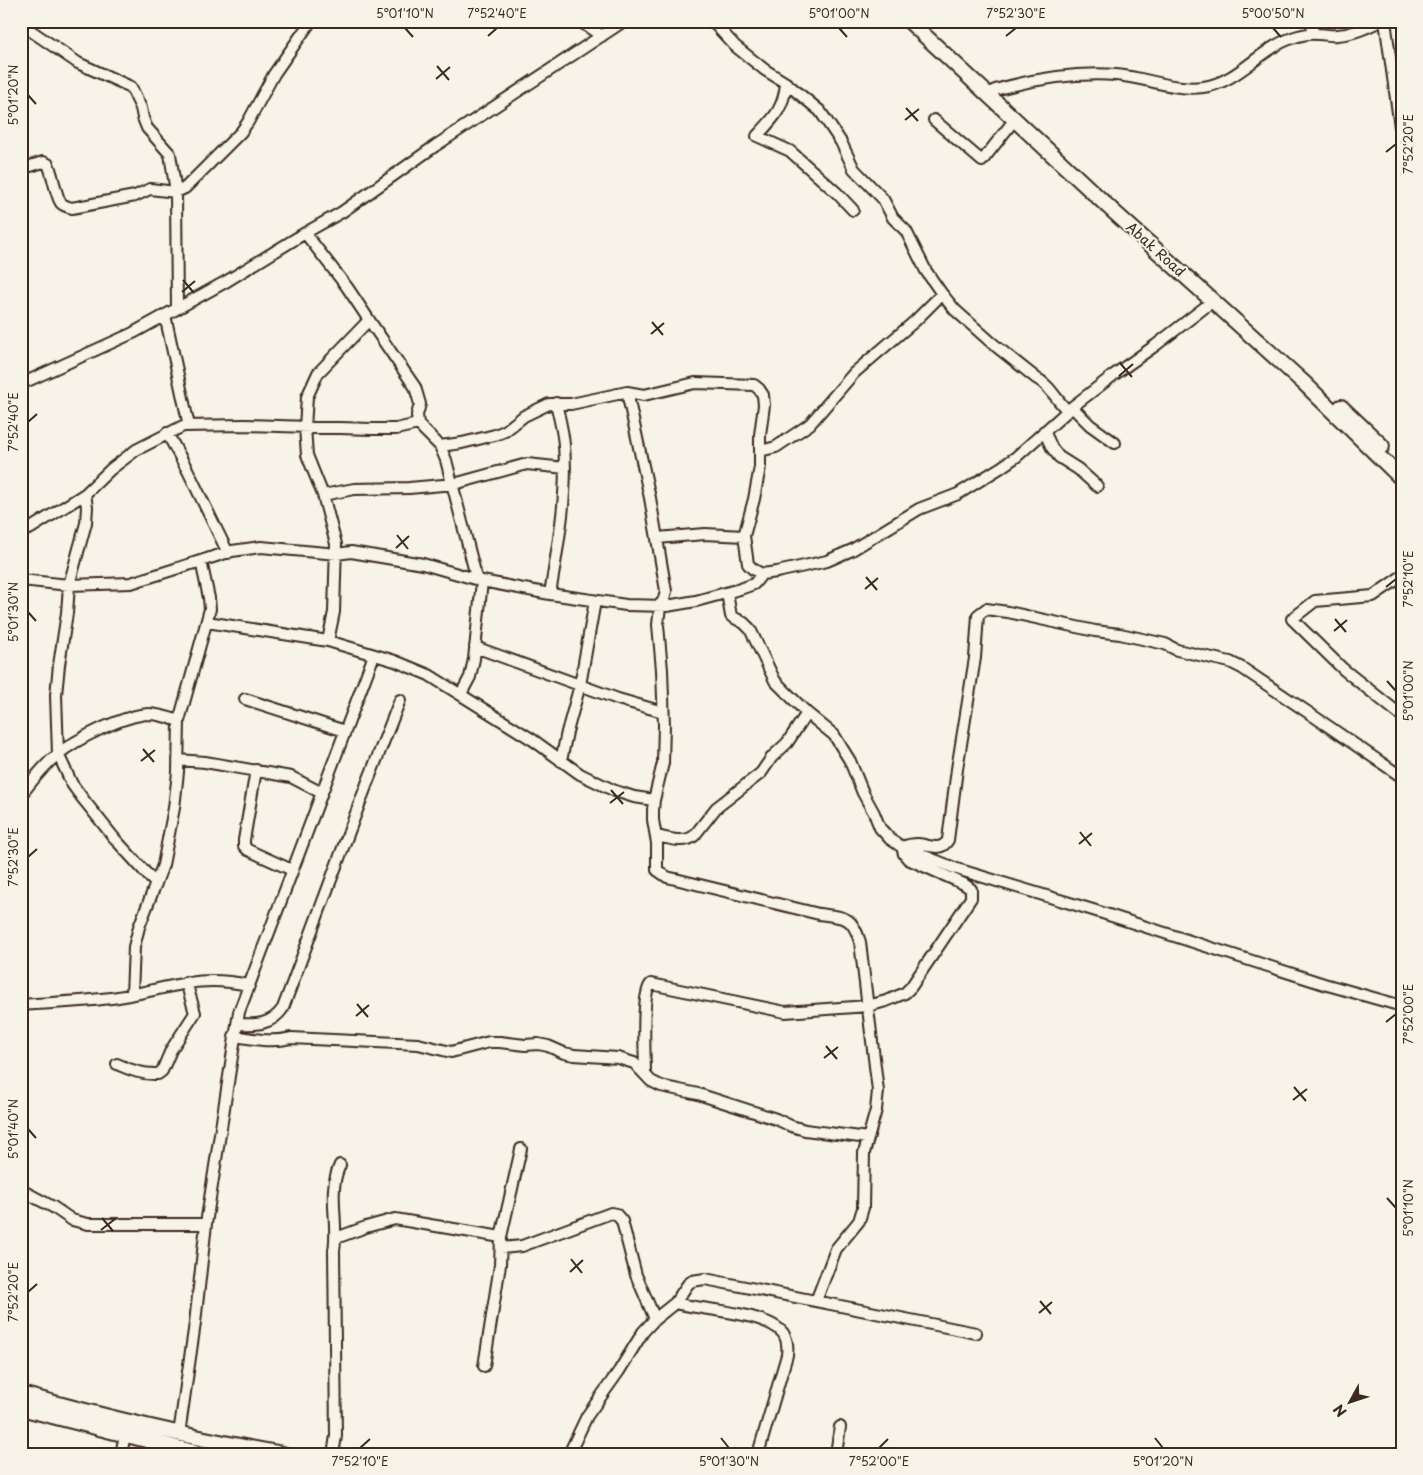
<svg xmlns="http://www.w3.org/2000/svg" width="1423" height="1475" font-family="'Playpen Sans',sans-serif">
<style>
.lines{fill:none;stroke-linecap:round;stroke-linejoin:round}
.minor-casing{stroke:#3b2a1e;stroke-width:14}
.highway-casing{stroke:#3b2a1e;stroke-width:18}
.minor{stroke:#f7f3e8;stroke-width:10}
.highway{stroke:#f7f3e8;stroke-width:14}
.ticks{fill:none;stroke:#3b2a1e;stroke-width:2}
.labels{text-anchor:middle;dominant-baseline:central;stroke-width:4;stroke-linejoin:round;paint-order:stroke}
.street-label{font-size:14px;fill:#3b2a1e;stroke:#f7f3e8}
.neatline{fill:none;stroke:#3b2a1e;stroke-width:2}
.ticks-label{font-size:12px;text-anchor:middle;fill:#3b2a1e}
</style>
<rect width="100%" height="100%" fill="#f7f3e8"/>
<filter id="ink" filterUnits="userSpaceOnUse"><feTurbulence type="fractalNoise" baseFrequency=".02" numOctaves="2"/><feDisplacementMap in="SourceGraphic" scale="10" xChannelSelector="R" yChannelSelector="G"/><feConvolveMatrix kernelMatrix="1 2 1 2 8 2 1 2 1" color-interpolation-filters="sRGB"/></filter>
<g filter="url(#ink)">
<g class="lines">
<g class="minor-casing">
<path id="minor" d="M579,21L602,36
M712,21L735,46L765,70L786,83L820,111L841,142L854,169L883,199L893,218L906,231L926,271L942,294L955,310L992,343L1036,378C1050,385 1056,400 1068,411
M1385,21L1402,141
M21,24L78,63L131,87L141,108L143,118L147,128L170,154L176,192L150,189L135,196L72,208C68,207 64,206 61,203C56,197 53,174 48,164L43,162L21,169
M1310,34L1315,21
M786,83C784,108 774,118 757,136L790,151L837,193L853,210
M995,90C1034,79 1075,72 1116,75C1145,77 1173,91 1203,87C1237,83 1260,49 1292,38C1300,35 1309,33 1318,34C1325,34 1331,36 1337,35C1353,34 1366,28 1380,21
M934,120L982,161L1015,119
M305,233L347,287L369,320L318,373L307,397L305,427L307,455L323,495L336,544L334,612L328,641L395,661L429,675L533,740L580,774L615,791L634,797L654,800
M177,309L176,192L185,188L241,132L248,122L274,74L311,21
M165,315L189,426
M369,320L415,387L420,404L417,415L418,424L440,446L446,460L477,580
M21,384L133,333L227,281L305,233L342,212L435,146L624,21
M627,392L650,498L666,591L664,599L660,606L658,625L662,670L664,725L663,763L654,800L653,810V820L657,843V870L667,877L819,914C845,918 852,915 860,942L878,1091L876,1110L864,1153L863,1208L859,1221L836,1249L816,1301
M1072,407L1090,425L1115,443
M1044,431L1052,448L1059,457L1078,469L1097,486
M167,433L188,471L228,553
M440,446L462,443L495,435L505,431L524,416L549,404H571L627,392L644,395L695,383L754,385L759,389L763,395L764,405L760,435V467L754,499L744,536L748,564L753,569L762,574L777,572L827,561L852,550L919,509L958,494L1000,468L1016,457L1072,407L1115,374L1156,345L1213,301
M760,451L776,447L810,424L854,373L915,321L942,294
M85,494L87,507L86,523L69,585L67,613L59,665L56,695L58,754L72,784L83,799L115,839L156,884
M323,495L354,489L409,488L454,484L527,464L565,468
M21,532L31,528L85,494L111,469L136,450L183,426L245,425L371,429H396L418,424
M657,538L705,534L744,536
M1402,576L1373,596L1315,601L1292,619L1343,669L1402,716
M21,580L69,585L131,583L232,551L261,547L337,554L351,552L423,564L482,581L550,594L626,605L667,606L696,601L740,589L754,584L762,574
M727,593L731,616L744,623L750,629L775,681L807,713L834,735L850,761L863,793L874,813L880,828L890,839L902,847L957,869L1093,910L1324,984L1402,1006
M550,594C558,545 568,495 564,445C563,431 559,417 556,403
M207,622L328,641
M475,647L618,699L663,712
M461,694L470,677L474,659L482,581
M245,699L345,731
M178,760L205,762L291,777L322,793
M561,761L567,732L580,685L595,601
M256,770L244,840V846L248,850L292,870
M21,795C32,781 43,766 57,755C76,739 124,715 149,714C159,714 170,718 179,721
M656,836C668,838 684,844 694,836L716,808L761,773L772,757L787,743L807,713
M132,994L134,947L139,927L163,865L174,808L178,772L179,721L210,609L209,598L201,561
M21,1005C55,1002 91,1002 124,996C172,988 198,974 248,985
M237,1024C256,1025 272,1025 283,1008L368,781L400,700
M234,1036C254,1039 272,1043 291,1038L418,1044L451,1052L489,1042H500L525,1045L538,1044L548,1046L564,1053L574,1055L618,1058L634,1063L651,1081L661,1086L698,1094L776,1119L791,1126L805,1130L868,1138
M117,1064C130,1070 143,1075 158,1074L162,1071L171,1050L195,1013L186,982
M645,1072C645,1056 641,993 651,984L785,1012L868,1006L886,1001L905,993L911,987L971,898V889L964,884L908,859L904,854L902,847C907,845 912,844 918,844C930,845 941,852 948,840L957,769L975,658L978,615L986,609L1008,612L1095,631L1120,634L1165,644L1177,650L1230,662L1242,668L1309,713L1402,777
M21,1190L53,1207L72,1220L88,1224H206
M336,1238L366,1227L395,1219L501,1237
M501,1248L522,1246L611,1213L616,1214L622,1221L636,1275L655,1319
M675,1303C701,1310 766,1312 783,1333C788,1340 788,1347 787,1355L758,1454
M484,1366L500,1265L501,1237L521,1149
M179,1434L195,1323L206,1224L239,1012L374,655
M121,1454L125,1435
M333,1454L336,1436L334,1250C339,1223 327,1191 340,1165
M569,1454L587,1416L619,1371L643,1332L655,1319L675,1303L688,1284L692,1281L705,1279L976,1333
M836,1454L840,1427"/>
</g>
<g class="highway-casing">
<path id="highway" d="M909,21L1114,212L1304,383L1402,479
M1341,407L1382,446
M21,1394C108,1418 195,1439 283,1454
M21,1408L201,1454"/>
</g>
<use href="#minor" class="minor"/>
<use href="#highway" class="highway"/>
</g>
</g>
<path class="ticks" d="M405,28L413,37M839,28L847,37M1273,28L1281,37M488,36L497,28M1006,36L1016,28M437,66L449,80M436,79L450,67M28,95L36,104M906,108L918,121M905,120L919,109M1386,152L1396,144M183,280L194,293M182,292L195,281M652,322L663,335M651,334L664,323M1120,363L1132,377M1119,376L1133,364M28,422L37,414M397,535L408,549M396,548L409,536M866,577L877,590M1386,587L1396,579M865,589L878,578M28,612L36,621M1335,619L1346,632M1334,631L1347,620M1387,681L1396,691M143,749L154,762M141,761L155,750M611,790L623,804M610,803L624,792M1080,832L1091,846M1079,844L1092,833M28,857L37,849M357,1004L368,1017M356,1016L369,1005M1386,1022L1396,1014M826,1046L837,1059M824,1058L838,1047M1294,1087L1306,1101M1293,1100L1307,1089M28,1129L36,1138M1387,1198L1396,1208M102,1218L113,1231M101,1230L115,1219M571,1259L582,1273M570,1272L583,1260M28,1292L37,1284M1040,1301L1051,1314M1039,1313L1052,1302M721,1438L729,1448M1155,1438L1163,1448M360,1448L370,1439M879,1448L888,1439"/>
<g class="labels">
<g class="street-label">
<text transform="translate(1156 249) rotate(42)">Abak Road</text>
</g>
</g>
<rect width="1423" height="1475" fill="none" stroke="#f7f3e8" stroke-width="55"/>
<g transform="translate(1350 1402) rotate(230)" stroke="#f7f3e8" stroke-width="4" paint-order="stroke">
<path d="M0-4L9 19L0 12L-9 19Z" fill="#3b2a1e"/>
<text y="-8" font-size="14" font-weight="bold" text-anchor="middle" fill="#3b2a1e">N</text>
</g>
<rect x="28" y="28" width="1368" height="1420" class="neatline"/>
<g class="ticks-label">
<text x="405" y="18">5°01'10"N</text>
<text x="497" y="18">7°52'40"E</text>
<text x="839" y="18">5°01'00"N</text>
<text x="1016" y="18">7°52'30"E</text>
<text x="1273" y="18">5°00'50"N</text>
<text transform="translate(14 95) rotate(-90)" y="4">5°01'20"N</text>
<text transform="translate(1409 144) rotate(-90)" y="4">7°52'20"E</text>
<text transform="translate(14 422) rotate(-90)" y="4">7°52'40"E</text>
<text transform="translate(1409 579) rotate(-90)" y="4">7°52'10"E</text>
<text transform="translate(14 612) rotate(-90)" y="4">5°01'30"N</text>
<text transform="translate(1409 691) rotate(-90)" y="4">5°01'00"N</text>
<text transform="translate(14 857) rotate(-90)" y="4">7°52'30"E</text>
<text transform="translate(1409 1014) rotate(-90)" y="4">7°52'00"E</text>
<text transform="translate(14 1129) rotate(-90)" y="4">5°01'40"N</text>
<text transform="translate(1409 1208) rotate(-90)" y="4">5°01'10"N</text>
<text transform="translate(14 1292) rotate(-90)" y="4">7°52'20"E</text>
<text x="360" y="1466">7°52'10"E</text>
<text x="729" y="1466">5°01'30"N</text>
<text x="879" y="1466">7°52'00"E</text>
<text x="1163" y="1466">5°01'20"N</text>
</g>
</svg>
